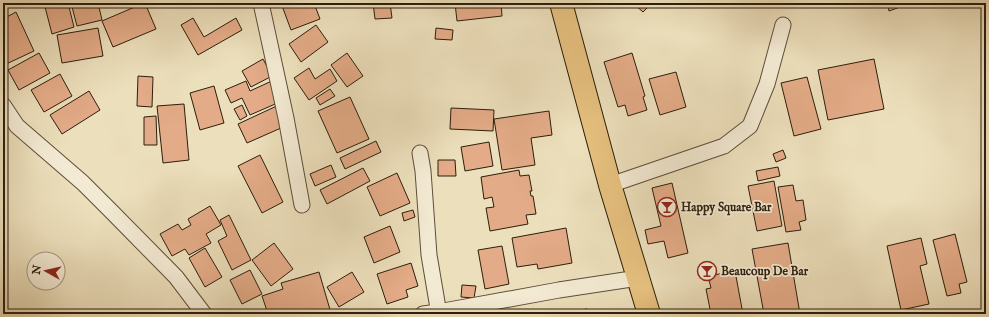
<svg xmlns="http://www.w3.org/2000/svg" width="989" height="317" font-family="'IM FELL English',serif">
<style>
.building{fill:#e3ab87;stroke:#2c1e0c}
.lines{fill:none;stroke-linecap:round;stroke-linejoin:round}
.street-casing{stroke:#5c4e38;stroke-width:17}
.highway-casing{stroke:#2c1e0c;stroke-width:24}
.street{stroke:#f3ead3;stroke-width:15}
.highway{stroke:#e6c07e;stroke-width:22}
.labels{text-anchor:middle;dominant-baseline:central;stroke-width:3.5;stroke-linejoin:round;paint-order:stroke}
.poi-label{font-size:12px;font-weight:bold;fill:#2c1e0c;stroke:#f3ead3;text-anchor:start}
</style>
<rect width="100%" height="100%" fill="#ecdfbb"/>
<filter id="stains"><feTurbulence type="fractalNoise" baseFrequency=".005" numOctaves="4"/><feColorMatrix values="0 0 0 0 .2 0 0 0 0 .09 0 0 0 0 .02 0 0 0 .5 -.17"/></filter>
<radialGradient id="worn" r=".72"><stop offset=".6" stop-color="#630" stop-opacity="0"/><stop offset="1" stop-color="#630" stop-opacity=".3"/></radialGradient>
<path class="building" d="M44,3H68L74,27L52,34Z
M71,3H98L102,20L77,26Z
M144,3H145L156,29L113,47L102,21Z
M281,3H314L320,19L291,30Z
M373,3H390L392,18L375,19Z
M455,3H501L502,16L457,21Z
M636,3H652L643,12L634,4Z
M887,3H911L889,11Z
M16,12L34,51L4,65L3,19Z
M193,18L204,37L236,18L242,30L198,55L181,25Z
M316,25L328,42L301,62L289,44Z
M98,28L103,56L62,63L57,35Z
M436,28L453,30L452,40L435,39Z
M39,53L50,73L19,90L8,70Z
M347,53L363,76L347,87L331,65Z
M632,53L645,96L643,97L647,110L628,116L625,105L618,107L604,62Z
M263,59L272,76L251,87L242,71Z
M874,59L884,109L828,120L818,70Z
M309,68L315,79L330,69L337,81L309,100L294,78Z
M676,72L686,107L660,115L649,79Z
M60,74L72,96L44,112L31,90Z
M138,76L153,77L152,107L137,106Z
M807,77L821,129L794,136L781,83Z
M274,80L282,101L250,115L242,98L231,103L225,90L246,81L250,91Z
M214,86L224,123L200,130L190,93Z
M330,89L335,96L320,105L316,98Z
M89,91L100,110L62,134L50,115Z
M350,97L369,139L337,153L318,111Z
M184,104L189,160L163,163L157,106Z
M281,104L290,124L247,143L238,124Z
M242,105L247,116L240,120L234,109Z
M451,108L494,110L493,131L450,129Z
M549,111L552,135L531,138L535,165L502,170L494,119Z
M156,116L157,145H144V117Z
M376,141L381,152L345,169L340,158Z
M489,142L493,166L465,171L461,147Z
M783,150L786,158L776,162L773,154Z
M260,155L283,202L262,213L238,166Z
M438,160H455L456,176H438Z
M331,165L336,177L315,186L310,174Z
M778,167L780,176L758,181L756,171Z
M363,168L370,181L327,204L320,190Z
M519,170L520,176L529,175L532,191H530L531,196H533L536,214L526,215L528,224L490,231L486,208L494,207L492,197L484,199L481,177Z
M397,173L410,203L380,216L367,187Z
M774,181L782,226L757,231L748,186Z
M672,183L688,253L668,258L664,241L648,244L645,230L661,226L652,188Z
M793,185L796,201L803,200L806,220L799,222L801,230L786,232L778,187Z
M210,206L221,225L206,234L211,243L189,255L185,249L172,256L160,234L178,224L182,230L191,225L188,219Z
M413,210L415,217L404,221L402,213Z
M229,215L251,260L232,270L218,241L227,236L220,220Z
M390,226L400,252L374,263L364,237Z
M566,228L572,263L538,269L537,264L517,267L512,238Z
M955,234L967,282L959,284L961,293L947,296L933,240Z
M921,238L927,264L920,266L929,304L901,310L887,246Z
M274,243L293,269L271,286L252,260Z
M788,243L800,314H764L752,249Z
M502,246L509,284L485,289L478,250Z
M205,248L222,277L205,287L189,258Z
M411,263L418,286L406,290L408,297L387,304L377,274Z
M250,270L262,294L242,304L230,280Z
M735,271L743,314H711L706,289L711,288L708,276Z
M319,272L331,313L327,314H268L262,296L283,289L281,283Z
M352,272L364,292L339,307L327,287Z
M462,285L476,286L474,298L461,297Z
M587,309V314H565V312Z
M515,310V314H492Z"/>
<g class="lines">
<g class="street-casing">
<path id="street" d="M261,3L286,118L302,205
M3,105L17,126L83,183L113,213L176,277L204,314
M420,153L423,171L429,255L439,314
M610,185L724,146L750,126L767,84L783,25
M423,314L438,312L559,290L638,278"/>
</g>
<g class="highway-casing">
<path id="highway" d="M561,3L610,185L649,314"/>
</g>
<use href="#street" class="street"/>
<use href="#highway" class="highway"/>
</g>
<defs>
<g id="bar-ring" transform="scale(1)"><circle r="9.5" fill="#f3ead3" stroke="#8f2418" stroke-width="1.5"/><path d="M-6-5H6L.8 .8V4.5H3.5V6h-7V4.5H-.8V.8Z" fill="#8f2418"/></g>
</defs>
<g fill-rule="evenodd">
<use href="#bar-ring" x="667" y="207"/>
<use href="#bar-ring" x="707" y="271"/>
</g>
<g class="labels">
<g class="poi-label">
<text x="681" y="207">Happy Square Bar</text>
<text x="721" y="271">Beaucoup De Bar</text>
</g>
</g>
<rect width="989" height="317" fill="none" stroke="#ecdfbb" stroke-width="16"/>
<rect x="4" y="4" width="981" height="309" fill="none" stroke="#2c1e0c" stroke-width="2"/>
<rect x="8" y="8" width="973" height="301" fill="none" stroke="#2c1e0c"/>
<g transform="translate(46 271) rotate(278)"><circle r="19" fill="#f3ead3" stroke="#a39883"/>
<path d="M0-3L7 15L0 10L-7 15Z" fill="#8f2418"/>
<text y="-6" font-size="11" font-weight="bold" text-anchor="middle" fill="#2c1e0c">N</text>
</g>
<rect width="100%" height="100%" filter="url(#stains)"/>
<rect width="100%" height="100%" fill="url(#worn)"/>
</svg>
